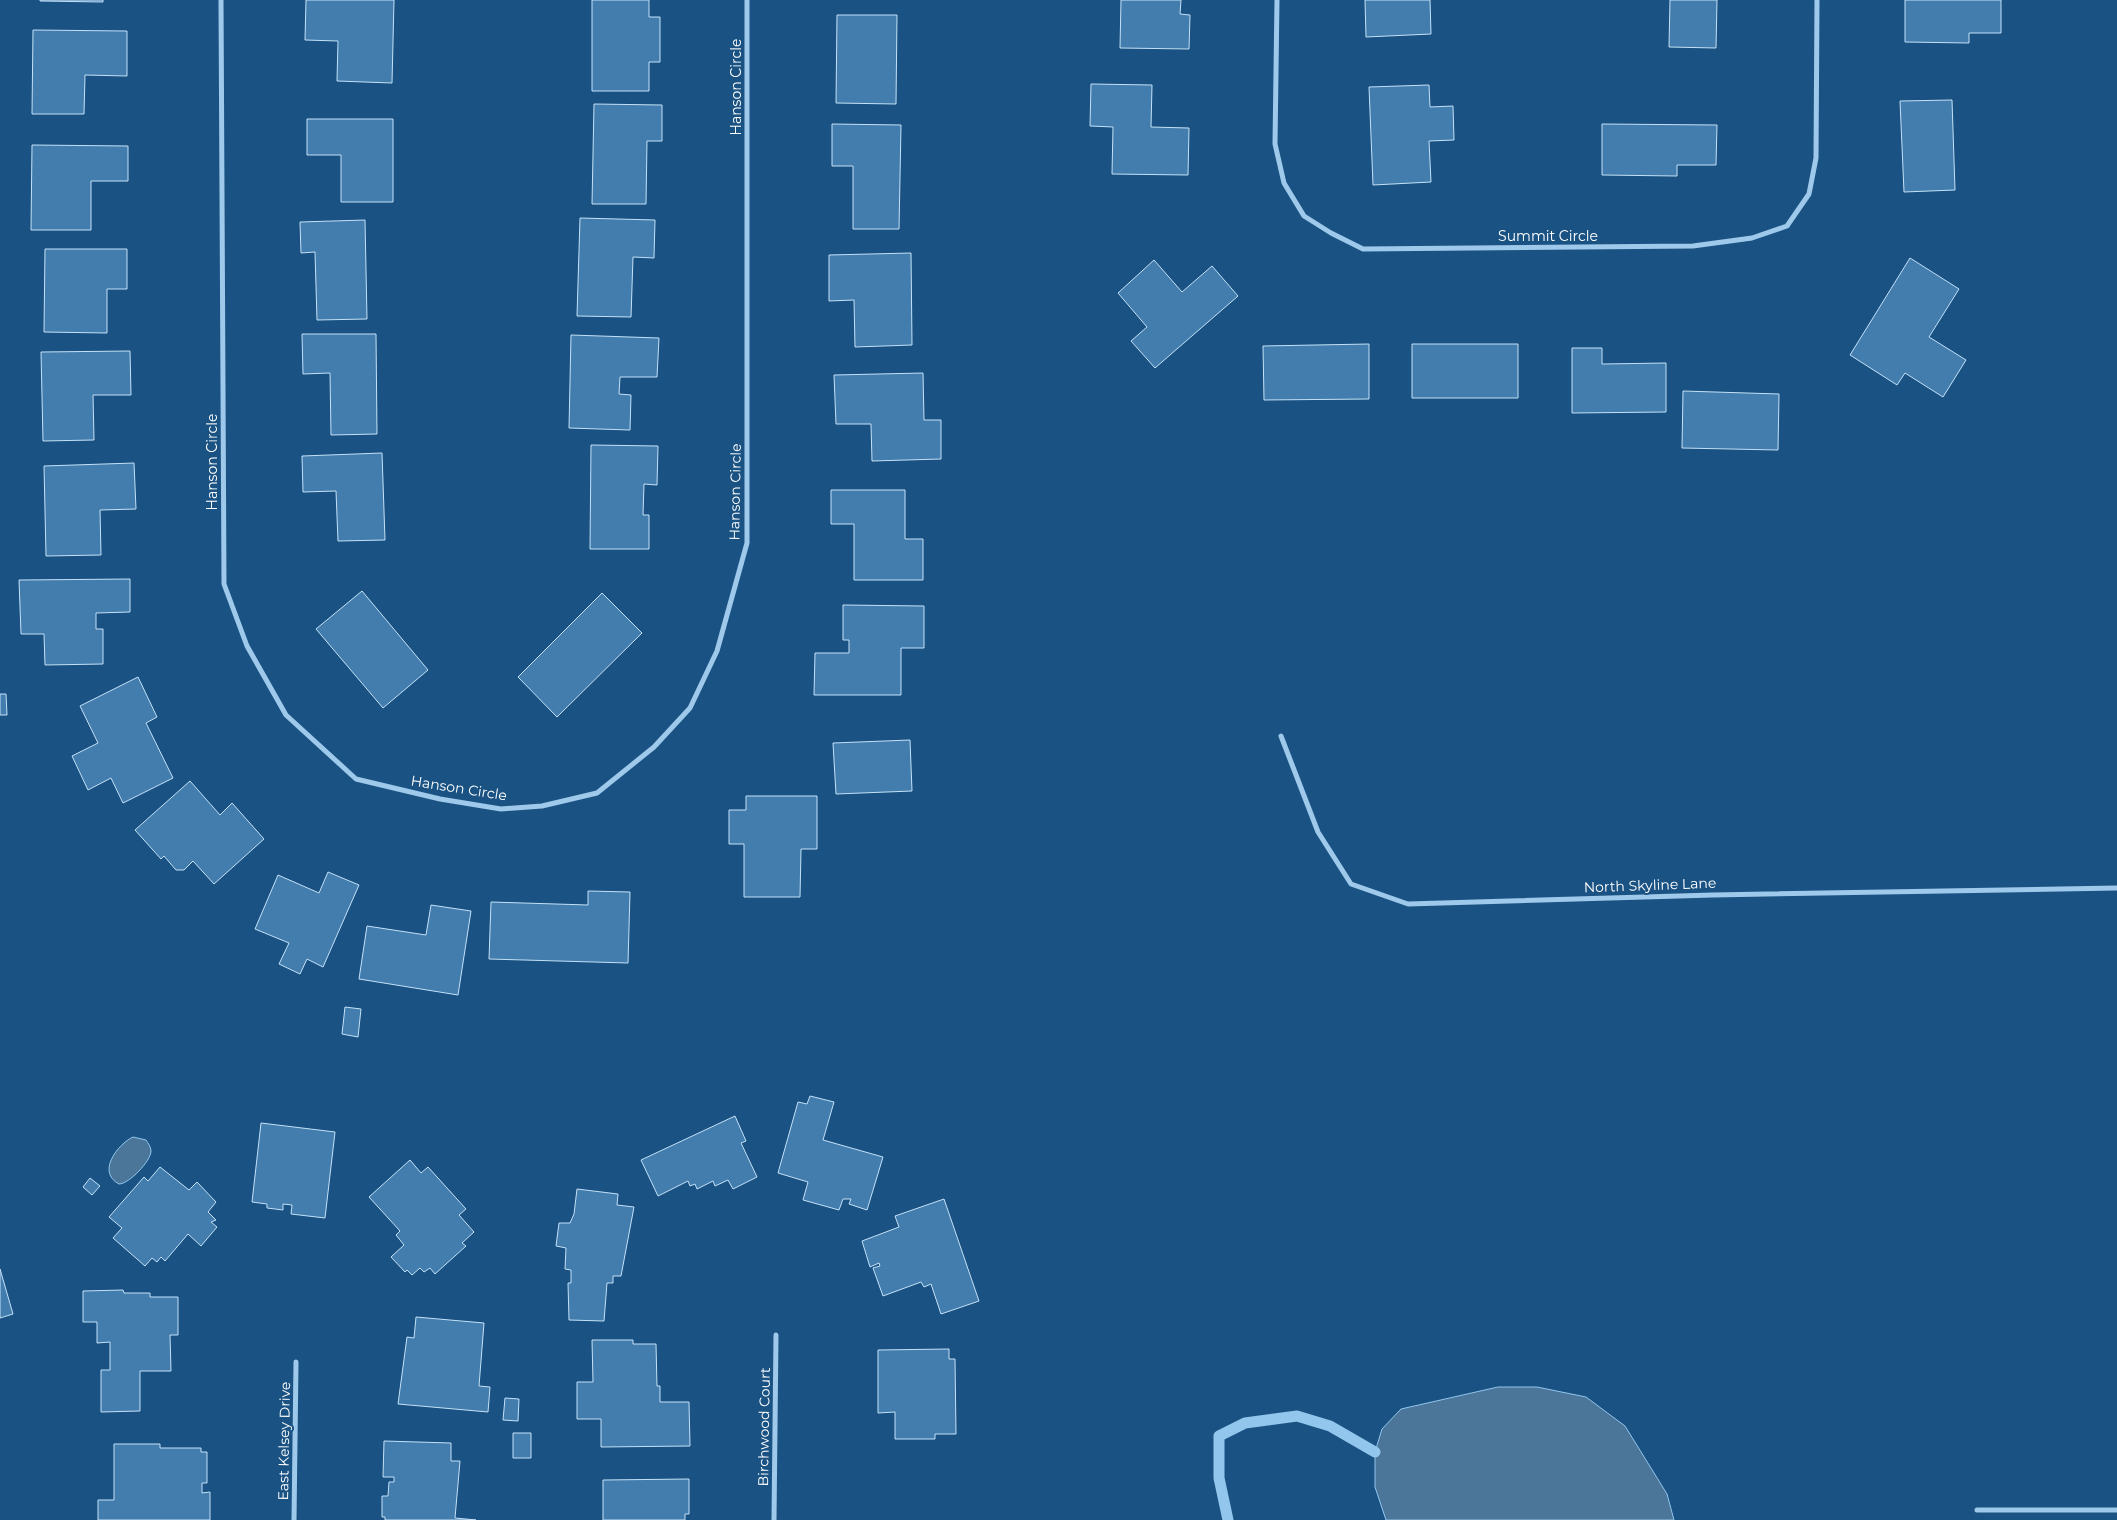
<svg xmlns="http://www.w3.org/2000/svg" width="2117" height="1520" font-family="Montserrat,sans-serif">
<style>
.water{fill:#4b7599;stroke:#92c6ed}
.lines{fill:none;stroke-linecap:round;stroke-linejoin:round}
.stream{stroke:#92c6ed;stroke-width:11}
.building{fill:#437dad;stroke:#c4e1f8}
.minor{stroke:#9fc9eb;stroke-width:5}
.labels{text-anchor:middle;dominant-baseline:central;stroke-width:4;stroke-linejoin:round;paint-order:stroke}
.street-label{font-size:14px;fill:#fff;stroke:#1a5383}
</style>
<rect width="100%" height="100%" fill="#1a5383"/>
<path class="water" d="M133,1137L146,1140C148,1143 151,1147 151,1151C151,1161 129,1184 119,1184C96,1172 118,1144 133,1137Z
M1498,1387H1537L1586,1397L1625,1426L1667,1494L1674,1520H1386L1375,1487V1452L1382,1429L1401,1409Z"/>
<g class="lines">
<path class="stream" d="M1228,1520L1219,1478V1436L1245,1423L1297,1416L1330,1426L1375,1452"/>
</g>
<path class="building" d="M40,0H103V2L40,1Z
M306,0H394L392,83L337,81L338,41L305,40Z
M592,0H649V17H660V62H649V91H592Z
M1121,0H1181L1180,14L1190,15L1189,49L1120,48Z
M1365,0H1430L1431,34L1366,37Z
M1670,0H1717L1716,48L1669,47Z
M1905,0H2001V33H1969V43L1905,42Z
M837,15H897L896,104L836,103Z
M33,30L127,31V76L85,75L84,114H32Z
M1091,84L1152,85L1151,127L1189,128L1188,175L1112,174L1113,127L1090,126Z
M1429,85L1430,107L1453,106L1454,140L1429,141L1431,182L1373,185L1369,87Z
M1952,100L1955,190L1904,192L1900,101Z
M594,104L662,105V141H647L646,204H592Z
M307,119H393V202H341V155H307Z
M832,124L901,125L899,229H853V166H832Z
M1602,124L1717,125L1716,165H1677V176L1602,175Z
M32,145L128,146V181H91V230H31Z
M580,218L655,220L654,258L633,257L631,317L577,316Z
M365,220L367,319L317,320L315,252L301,253L300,222Z
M45,249H127V289H107V333L44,332Z
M911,253L912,345L855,347L854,300L829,301V255Z
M1910,258L1959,289L1929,337L1966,360L1943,397L1905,373L1897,385L1850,355Z
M1154,260L1182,292L1212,266L1238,296L1155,368L1131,341L1147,327L1118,293Z
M302,334H376L377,434L331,435L330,373L303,374Z
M571,335L659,338L657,377H620L619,394L631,395L630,430L569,428Z
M1369,344V399L1264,400L1263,346Z
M1412,344H1518V398H1412Z
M1572,348H1602V364L1666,363V412L1572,413Z
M130,351L131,395H93L94,440L43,441L41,352Z
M923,373L924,420H941V459L872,461L871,424H836L834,375Z
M1683,391L1779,394L1778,450L1682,448Z
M591,445L658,446L657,485L644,484L643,515H649V549H590Z
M382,453L385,540L338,541L336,491L303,492L302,456Z
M134,463L136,509L100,510L101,555L46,556L44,466Z
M831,490H905V539H923V580H854V524H831Z
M130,579V612L96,613V629H103V664L45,665L44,634H21L19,580Z
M362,591L428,670L383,708L316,629Z
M602,593L642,633L557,717L518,677Z
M843,605L924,606V648H901V695H814L815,653H849V640H843Z
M138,677L157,717L146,723L173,778L123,803L111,778L88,790L72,756L98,743L80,706Z
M0,694H6L7,715H0Z
M910,740L912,791L836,794L833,743Z
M190,781L220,815L232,803L264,839L214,884L193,861L184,870H176L164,856L161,859L135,830Z
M746,796H817V849H801L800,897H744V844H729V810H746Z
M328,872L359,885L323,967L307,959L300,974L279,964L289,943L255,929L278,875L319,893Z
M588,891L630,892L628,963L489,959L491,902L588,905Z
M431,905L471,911L458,995L359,979L367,926L426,935Z
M345,1007L361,1009L358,1037L342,1034Z
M810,1096L834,1102L823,1140L883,1157L867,1210L849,1204L851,1199H843L839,1210L803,1200L808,1182L778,1173L798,1102L807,1104Z
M735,1116L746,1141L741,1143L757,1177L733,1189L728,1180L715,1186L713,1181L697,1189L695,1184L690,1186L688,1181L658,1196L641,1160Z
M261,1123L335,1132L325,1218L291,1214L292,1205L283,1204V1210L267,1208V1204L252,1202Z
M410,1160L421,1173L428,1167L466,1209L459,1215L474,1232L462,1243L466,1246L435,1274L430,1268L424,1272L420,1268L412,1275L407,1270L405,1272L391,1257L404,1245L396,1235L400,1231L369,1197Z
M160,1167L189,1190L197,1182L216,1202L208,1212L216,1220L211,1222L217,1227L201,1246L188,1234L165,1261L161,1257L157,1262L152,1258L145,1266L113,1238L122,1228L109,1217L144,1177L148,1181Z
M90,1178L100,1186L92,1195L83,1187Z
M577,1189L618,1194L617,1205L634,1207L621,1276H613V1283H607L604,1321L569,1320L568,1283H571V1270L565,1269L566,1248L556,1246L559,1223H570L574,1214Z
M944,1199L979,1301L941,1314L931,1284L924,1287L921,1282L883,1296L873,1268L880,1266L879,1263L870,1267L862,1241L899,1227L895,1216Z
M0,1269L13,1314L0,1318Z
M123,1290L124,1293H150V1297H178V1335H170L171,1371H140V1411L101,1412V1370H110V1342L97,1343V1322H83V1291Z
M416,1317L484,1323L479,1386L490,1387L488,1412L398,1404L407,1337L414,1338Z
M592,1340H633V1344H656L657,1386H660V1402H689L690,1446L601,1447V1419H577V1382H593Z
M949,1349V1359H955L956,1434H935V1439H895V1412L878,1413V1350Z
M505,1398L519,1399L518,1421L503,1420Z
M513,1433H531V1458H513Z
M384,1441L451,1443V1461H460L455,1518L476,1520H385V1517H382V1496H388L389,1482H394V1477H383Z
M114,1444H160V1448H201V1452H207V1483H202V1493L210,1492V1520H98V1500H114Z
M689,1479V1514H685V1520H603V1480Z"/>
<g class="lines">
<path class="minor" d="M221,0L224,584L247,646L286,715L356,779L440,799L501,809L542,806L597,793L654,747L690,708L717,651L747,543V0
M1277,0L1275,144L1284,183L1304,216L1331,233L1363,249L1693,246L1752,238L1787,226L1809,194L1816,158L1817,0
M1281,736L1318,832L1351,884L1408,904L1713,895L2117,888
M1977,1510H2117
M294,1520L296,1362
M774,1520L776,1335"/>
</g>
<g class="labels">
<g class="street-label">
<text transform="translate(736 87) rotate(-90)">Hanson Circle</text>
<text x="1548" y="236">Summit Circle</text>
<text transform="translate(212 462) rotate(-90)">Hanson Circle</text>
<text transform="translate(735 492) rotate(-89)">Hanson Circle</text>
<text transform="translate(459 788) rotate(9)">Hanson Circle</text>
<text transform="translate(1650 885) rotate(-2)">North Skyline Lane</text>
<text transform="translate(764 1427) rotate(-89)">Birchwood Court</text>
<text transform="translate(284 1441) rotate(-89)">East Kelsey Drive</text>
</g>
</g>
</svg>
